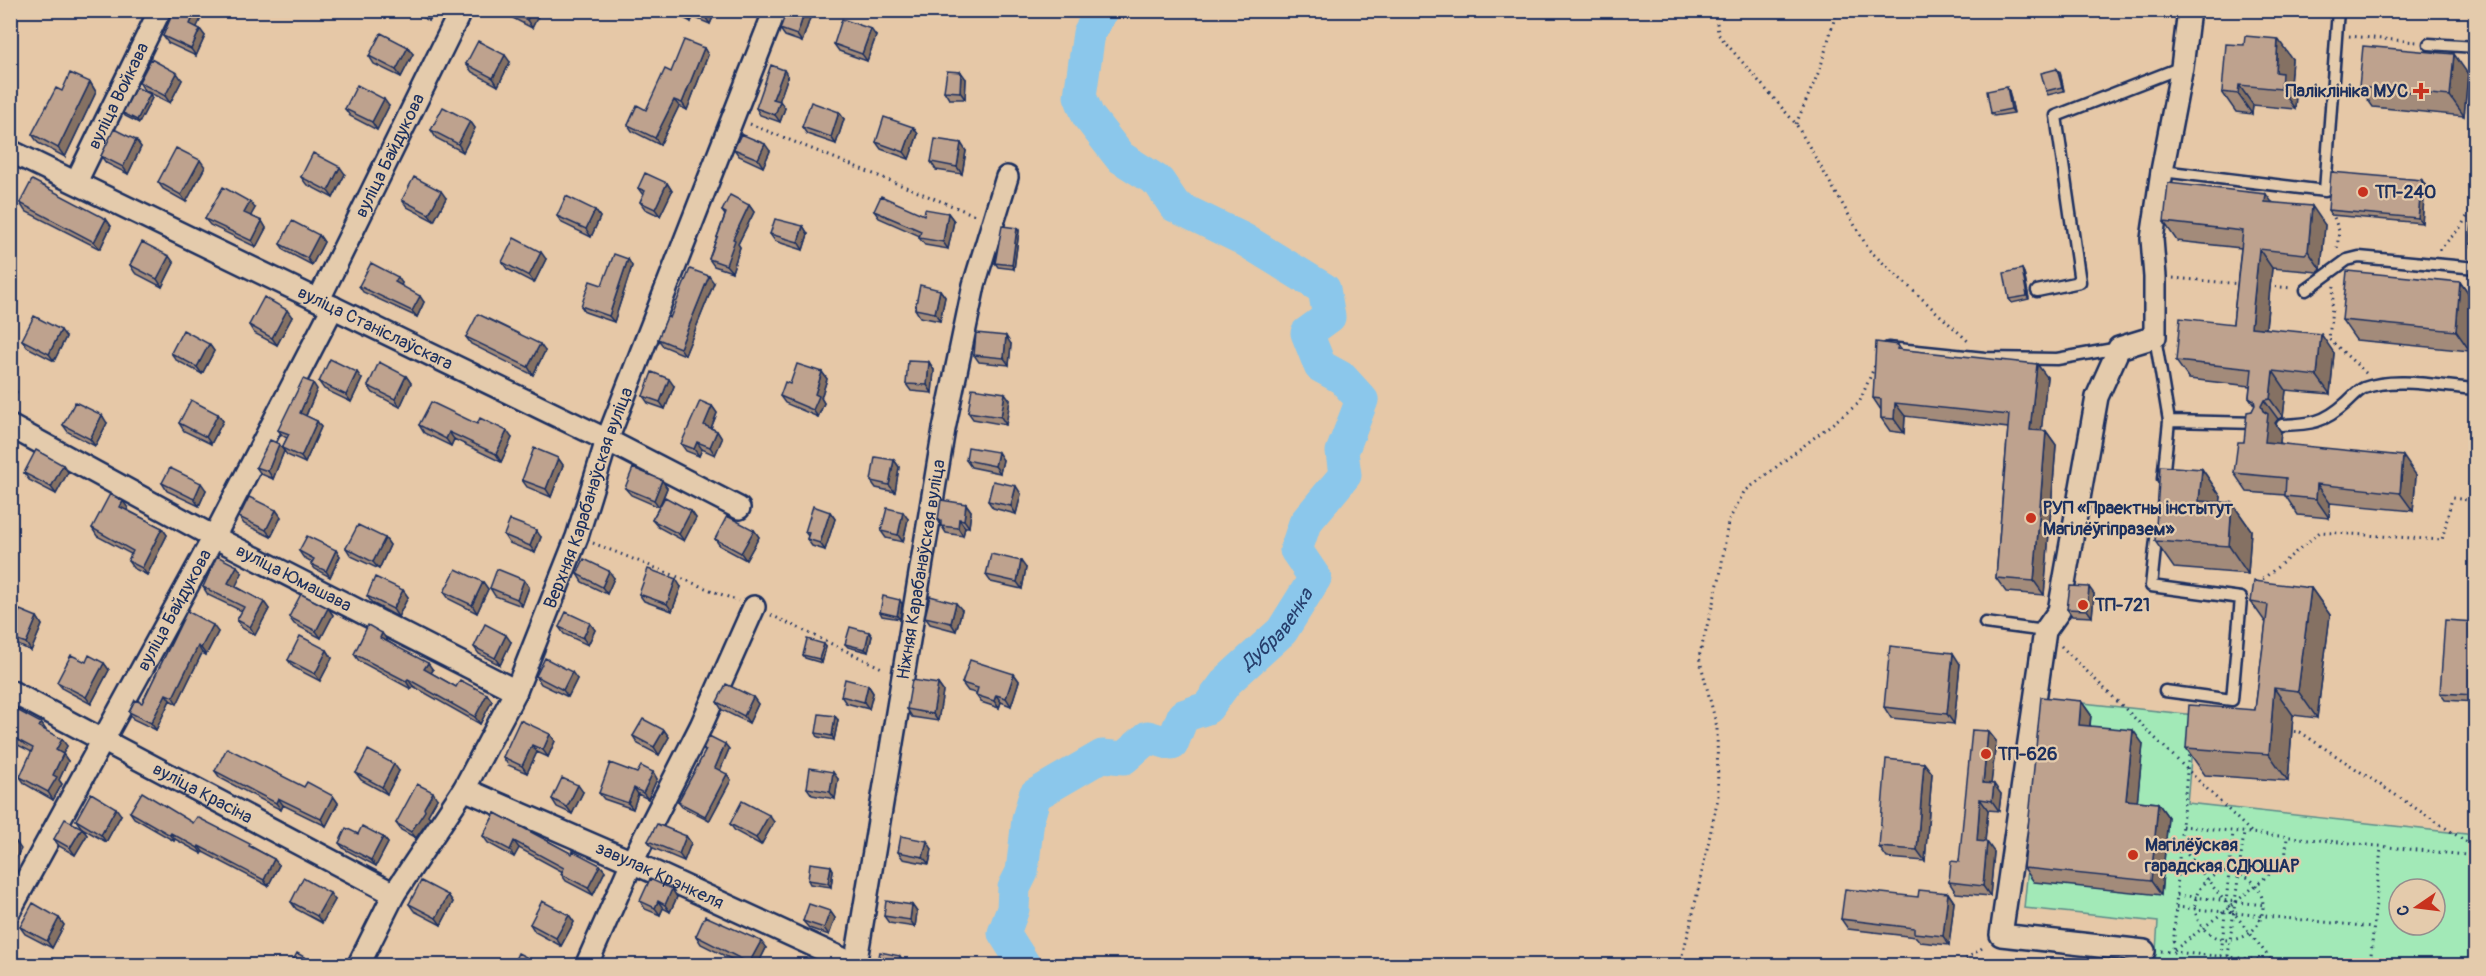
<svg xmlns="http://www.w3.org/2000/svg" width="2486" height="976" font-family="Pangolin,sans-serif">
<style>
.green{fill:#a2e9b7;stroke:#5e8c8a;stroke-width:1.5;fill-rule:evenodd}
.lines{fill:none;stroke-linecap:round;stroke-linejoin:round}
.river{stroke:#8bc7eb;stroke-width:33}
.service-casing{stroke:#1b2f5e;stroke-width:15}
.minor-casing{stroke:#1b2f5e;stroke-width:26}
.path{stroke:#1b2f5e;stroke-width:3;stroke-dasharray:1.5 4.5;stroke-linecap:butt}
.service{stroke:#e4cbac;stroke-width:10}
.minor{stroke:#e4cbac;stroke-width:21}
.wall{fill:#a38b7a;stroke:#1b2f5e;stroke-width:1.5}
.shaded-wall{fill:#857163;stroke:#1b2f5e;stroke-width:1.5}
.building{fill:#bea28e;stroke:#1b2f5e;stroke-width:1.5}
.poi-dot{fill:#c8321e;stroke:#e4cbac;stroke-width:2}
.labels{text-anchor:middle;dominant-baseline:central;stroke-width:4.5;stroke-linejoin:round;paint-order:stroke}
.poi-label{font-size:18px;font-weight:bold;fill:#1b2f5e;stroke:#e4cbac;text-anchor:start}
.street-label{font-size:18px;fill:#1b2f5e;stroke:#e4cbac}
.water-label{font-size:20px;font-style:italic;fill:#263e6c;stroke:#e4cbac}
</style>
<rect width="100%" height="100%" fill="#e6c8a7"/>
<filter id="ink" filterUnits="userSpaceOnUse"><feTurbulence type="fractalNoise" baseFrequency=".0167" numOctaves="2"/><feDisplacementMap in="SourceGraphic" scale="12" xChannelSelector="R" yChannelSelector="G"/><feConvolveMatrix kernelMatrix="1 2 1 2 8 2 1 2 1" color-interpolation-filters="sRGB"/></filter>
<g filter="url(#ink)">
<path class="green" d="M2045,699L2195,715L2187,803L2475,835V965H2155L2158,922L2024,908ZM2399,889H2435V925H2399Z"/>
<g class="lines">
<path class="river" id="s1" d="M1025,966L1004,933L1013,909L1014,888L1022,872L1028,819L1035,795L1102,756L1124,758L1148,737L1172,744L1183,716L1207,708L1227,681L1282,631L1315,578L1296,550L1305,523L1345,475L1342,452L1362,400L1342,378L1320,366L1307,333L1329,317L1324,289L1243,239L1175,206L1159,182L1120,157L1088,116L1080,96L1089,33L1102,10"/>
<g class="service-casing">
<path id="service" d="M2429,44L2476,47
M2162,171L2325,191L2338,10
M2306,290L2347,260L2359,257L2476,268
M2037,291L2080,282L2056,116L2182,67
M2155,337L2169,421L2163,479
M1888,348L1985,358L2057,359L2119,348
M2169,421L2259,423
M2282,425C2311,424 2324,423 2346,403C2352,398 2357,391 2364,388C2396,376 2442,387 2476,389
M2157,530L2151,586L2241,598L2232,700L2165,691
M1985,623L2045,631"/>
</g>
<g class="minor-casing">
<g id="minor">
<path id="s2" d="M10,151L607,440L739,508"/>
<path id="s3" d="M76,182L160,10"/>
<path id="s4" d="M319,299L461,10"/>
<path id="s5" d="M10,426L214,537L516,691"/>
<path id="s6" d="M10,691L394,894"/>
<path id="s7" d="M464,789L632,862L856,965"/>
<path id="s8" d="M10,910L214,537L333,307"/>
<path d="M2144,951L2001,935L2045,631L2059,611L2097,397L2119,348L2155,337V277L2152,239L2162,171L2182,67L2189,10"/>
<path id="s9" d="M358,966L394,894L464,789L516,691L577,537L607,440L775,10"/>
<path d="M586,966L632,862L701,726L754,607"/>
<path id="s10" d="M855,966L944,429L974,285L1007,177"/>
</g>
</g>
<path class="path" d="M1717,23L1718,34L1796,124L1869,250L1969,342
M2349,36L2417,42
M2474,61L2469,140L2476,154
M750,124L975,215
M1796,124L1820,69L1837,10
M2332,212L2339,231L2337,250
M2439,250L2460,228L2476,202
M2173,278L2241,284
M2269,286L2292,288
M2334,286L2329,339L2367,374
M593,543L738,601
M2258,583L2320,532L2442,540L2452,498L2476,501
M771,615L884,669
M2061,646L2251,832
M2288,731L2300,732L2476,848
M2182,826L2476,856
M2180,845L2173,951L2225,911L2285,861L2287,837
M2195 906a34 34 0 1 1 68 0a34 34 0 1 1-68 0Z
M2177,895L2264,905
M2226,903L2233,832
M2176,907L2373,927
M2161,951L2272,961L2180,845L2189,751
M2221,956L2225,913
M2228,956L2244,833
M1679,966L1690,927L1718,798L1717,727L1699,657L1720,576L1728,522L1744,492L1859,403L1876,363
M1956,966L1985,946
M2370,966L2381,848"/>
<use href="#service" class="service"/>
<use href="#minor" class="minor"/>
</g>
<path class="wall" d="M410,10H435L429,21Z
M503,10H541L532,28L505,14Z
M675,10H716L710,24L693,17L691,22L679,16Z
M810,18L802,42L785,36L780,29Z
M197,27L205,36L196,56L168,43L163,36Z
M876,36L867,61L839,51L834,44Z
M704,48L708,55L687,110L679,106L660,145L632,131L628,125L646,110L671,72Z
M413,54L401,77L374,64L369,56Z
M2292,59L2290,84L2296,93L2295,109L2253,105L2252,114L2236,112L2222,92Z
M510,62L498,86L472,72L466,64Z
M2060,72L2064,91L2048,95L2046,91Z
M2468,74L2464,116L2373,107L2359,87Z
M788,76L779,101L785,108L780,122L760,115L756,108Z
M966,79L965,99H949L944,91Z
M182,80L170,103L144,90L139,82Z
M90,82L96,92L65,157L38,143L32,134Z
M2009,91L2014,113L1994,116L1991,113Z
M150,94L152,98L139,123L125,116L123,113Z
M389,106L377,130L350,116L345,109Z
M844,119L836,144L807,134L802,127Z
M470,121L475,128L463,152L436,138L431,130Z
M913,127L918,134L909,159L881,149L876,142Z
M136,140L141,147L128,174L106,163L101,156Z
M734,149L770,151L763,167L739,156Z
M966,151L962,174L936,170L931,162Z
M205,167L186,202L163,189L158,182Z
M345,174L333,198L306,184L301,177Z
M667,183L672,191L660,216L645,209L640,202L643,195L638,188Z
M2425,185L2422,223L2331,215L2328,210Z
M446,198L434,221L407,207L402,200Z
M2272,202L2325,225L2321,270L2318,272L2272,268L2266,328L2334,353L2330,394L2286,390L2283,417L2278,419L2275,423L2281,432L2280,443L2416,475L2413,511L2330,503L2329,518L2298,515L2285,495L2247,492L2234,473L2244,442L2252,411L2255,406L2249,397L2250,386L2189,379L2176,361L2233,324L2241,248L2177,241L2164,222Z
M20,203L106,219L111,226L100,249L25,211Z
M749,205L754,212L738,244L740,247L732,272L714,266L709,259L725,215L722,211Z
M255,208L250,216L262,221L266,228L256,247L210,225L205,219Z
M595,210L600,217L591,237L562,223L557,216Z
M874,211L924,215L948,213L954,221L948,249L925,245L919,238L920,236L879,218Z
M2475,223V247H2472L2470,243Z
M803,226L808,234L803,250L775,241L770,234Z
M1019,231L1014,269L998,267L995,263Z
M319,235L324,242L312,265L285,251L280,244Z
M546,259L534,283L507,269L502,262Z
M628,259L632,266L614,322L585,312L581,306Z
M174,263L162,287L135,273L130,265Z
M2022,269L2024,273L2029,299L2012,303L2009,299Z
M2460,282L2474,302L2470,351L2356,340L2342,320Z
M402,283L401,286L424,302L417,317L363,292L359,286Z
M714,283L685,355L663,346L658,339L670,318Z
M940,290L945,297L940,321L920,317L915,309Z
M292,317L277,345L254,333L249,325Z
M66,337L54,361L27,347L22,340Z
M466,337L545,351L533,375L471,344Z
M209,344L214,351L202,374L176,360L171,353Z
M1011,344L1009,365L979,362L974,355Z
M1898,345L1901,350L2047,377L2041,430L2046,431L2056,445L2044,595L2006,592L1996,578L2008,428L1905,416L1904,433L1890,431L1881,418V410L1873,398Z
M929,362L934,370L932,393L911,391L906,384Z
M822,372L827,379L821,398L824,403L818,417L785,403L780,396L790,384Z
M406,376L411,383L400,407L373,393L368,386Z
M362,379L351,402L324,389L319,382Z
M674,386L665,409L648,403L643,396Z
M317,389L306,416L317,421L321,427L305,463L287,455L282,448L287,438L283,436L278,430Z
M1010,400L1006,425L973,419L968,412Z
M712,406L717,413L711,428L717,431L722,439L715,455L702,449L699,456L686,451L681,444Z
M218,414L223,421L211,444L184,431L179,423Z
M107,423L95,446L68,432L63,425Z
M477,424L512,438L501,462L454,439L451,446L424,433L419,425Z
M279,444L284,451L273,479L261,474L256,467Z
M558,458L563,465L551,497L527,487L522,480Z
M894,460L899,467L895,492L876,488L871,481Z
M966,460H1003L1000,473L971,467Z
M63,465L68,472L56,494L29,480L24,473Z
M2202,469L2221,497L2220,502L2232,503L2251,530L2248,574L2174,568L2155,541Z
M162,483L206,490L199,506L167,491Z
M625,488H667L660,506L691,511L696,518L684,541L658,527L652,520L659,507L631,495Z
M1021,494L1016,514L993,508L988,501Z
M966,504L971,511L969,527H965L963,536L946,533L938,520Z
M128,508L127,510L162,528L167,535L147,575L133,568L128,561L131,554L97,536L92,528Z
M276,510L281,517L271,537L244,524L239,517Z
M830,512L835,519L825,550L812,546L807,539L808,536L805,532Z
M908,519L903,542L886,538L881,531Z
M754,530L759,537L746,560L720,546L715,539Z
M504,535L541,537L535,553L509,543Z
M385,538L390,545L379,569L351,556L346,548Z
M299,551L340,556L330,577L315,569L311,564L312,562L303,557Z
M1026,568L1022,589L991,582L986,575Z
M242,573L235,586L264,602L269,609L255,635L242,628L237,620L242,611L208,595L203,587Z
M577,574L614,578L607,594L582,582Z
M524,580L529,587L522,606L495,596L490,588Z
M483,582L488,589L477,613L449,599L444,592Z
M681,587L672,611L644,601L639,594Z
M2311,588L2330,615L2317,718L2293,715L2288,781L2205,775L2186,748L2255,710L2266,623L2251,602Z
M403,590L408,597L398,617L372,603L367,596Z
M2094,594L2092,617L2072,616L2067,609Z
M902,604L900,619L882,616L880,612Z
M328,608L333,615L321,638L294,624L289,617Z
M962,610L956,631L930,624L925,617Z
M187,611L218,632L206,655L202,653L177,704L170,700L156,730L133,719L129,712L142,703Z
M37,617L42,625L31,651L14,643L10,639V631Z
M2475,622V702L2445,700L2440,693Z
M590,623L595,630L588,645L564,634L559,627Z
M869,632L872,636L868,652L848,647L845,644Z
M387,640V641L433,670L431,673L456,687L492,701L480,724L413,686L411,689L359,661L354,654Z
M511,642L500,665L479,654L474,647Z
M826,647L822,663L805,658L803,655Z
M327,650L332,658L320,681L293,667L288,660Z
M86,662L104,663L109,670L91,704L63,689L57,682Z
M1960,664L1954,724L1891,718L1884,707Z
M1014,674L1019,681L1011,706L1001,702L999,708L981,702L976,695V693L968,691L962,683Z
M536,676L577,679L568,697L541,684Z
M938,684L943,691L938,721L912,717L907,709Z
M868,685L873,693L869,709L846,703L841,696Z
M753,697L758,704L749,723L722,710L717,702Z
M2081,701L2091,715L2090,726L2143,744L2137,801L2158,803L2168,817L2161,895L2034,882L2024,868Z
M10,713L41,723L46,731L67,746L63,754L68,761L59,780L62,784L53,800L25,784L20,777L32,752L10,741Z
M838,720L834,740L818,737L816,733Z
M664,730L669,737L659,755L638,744L633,736Z
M1988,731L1996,741L1991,783L2001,794L1999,811L1988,810L1985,842L1994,852L1990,896L1956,893L1949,882L1959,862Z
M550,734L555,741L548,757L537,752L527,773L508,765L503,757Z
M725,744L729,749L720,770L731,780L709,821L682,807L678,802L705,752L703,749Z
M1924,763L1932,773L1925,861L1887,858L1879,847Z
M215,771L304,787L333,796L338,803L326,826L283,805L281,810L220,778Z
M399,771L387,794L361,780L356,773Z
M653,772L657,779L648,799L638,794L633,809L604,799L599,793L637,773Z
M838,779L835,799L812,795L807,788Z
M583,792L572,814L557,807L552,799Z
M437,799L428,815L430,818L416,838L401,830L396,823Z
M130,812L252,847L274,859L279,865L268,886L203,852L202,854L175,839L174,841L134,818Z
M495,813L572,854L600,865L605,871L593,895L566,881L561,874L563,872L519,848L514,857L488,843L483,836Z
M121,815L106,842L82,828L87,835L75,855L59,846L54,839L81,827L76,820Z
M774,822L761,845L735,831L730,824Z
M358,834L383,837L388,843L376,866L344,849L339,843Z
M686,836L691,843L684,861L653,848L648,841Z
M932,849L929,864L903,859L898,852Z
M831,866L833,870L831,887L810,884L808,880Z
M672,889L677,897L670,912L663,908L660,915L645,909L640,901Z
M1948,893L1954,902L1949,945L1920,942L1916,937L1848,929L1841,919L1918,897Z
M448,895L453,902L441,925L414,911L409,904Z
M335,900L322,923L296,909L291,902Z
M912,905L917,912L915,927L889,923L884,916Z
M830,911L835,918L829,935L809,928L803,921Z
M569,915L574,922L561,946L535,932L530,924Z
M59,918L64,925L52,948L25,934L20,927Z
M696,936L766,948L757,966H745L701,944Z"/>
<path class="shaded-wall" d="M196,10H205L195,31L190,24Z
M426,10H435L429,21L424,14Z
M532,10H541L532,28L527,20Z
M688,10H689L693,17L691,22L686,14Z
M708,10H716L710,24L705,17Z
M805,11L810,18L802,42L797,35Z
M200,29L205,36L196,56L191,49Z
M871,29L876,36L867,61L862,54Z
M2278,39L2292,59L2290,84L2296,93L2295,109L2281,89L2276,72Z
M408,47L413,54L401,77L396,70Z
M704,48L708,55L687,110L682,103Z
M2454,54L2468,74L2464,116L2450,96Z
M505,55L510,62L498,86L493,78Z
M2057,69L2060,72L2064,91L2062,87Z
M784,70L788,76L778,105L773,99Z
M961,72L966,79L965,99L960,92Z
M177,73L182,80L170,103L165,96Z
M90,82L96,92L65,157L58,148Z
M2239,85L2253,105L2252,114L2238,94Z
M2007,87L2009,91L2014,113L2011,109Z
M150,94L152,98L139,123L137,120Z
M384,99L389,106L377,130L372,122Z
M674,100L679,106L660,145L655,138Z
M780,101L785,108L780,122L775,115Z
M839,112L844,119L836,144L831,137Z
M470,121L475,128L463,152L458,144Z
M913,127L918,134L909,159L904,152Z
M136,140L141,147L128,174L123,167Z
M961,143L966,151L962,174L957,167Z
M765,144L770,151L763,167L758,159Z
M200,160L205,167L186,202L181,195Z
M340,167L345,174L333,198L328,191Z
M2422,180L2425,185L2422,223L2418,218Z
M667,183L672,191L660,216L655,209Z
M441,191L446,198L434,221L429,214Z
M2266,194L2279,212L2265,202Z
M250,202L255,208L249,219L244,213Z
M749,205L754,212L738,244L740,247L732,272L726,265L733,239Z
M2312,206L2325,225L2321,270L2308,251Z
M595,210L600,217L591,237L586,229Z
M948,213L954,221L948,249L943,242Z
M106,219L111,226L100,249L94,242Z
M262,221L266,228L256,247L252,241Z
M803,226L808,234L803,250L798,242Z
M1017,228L1019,231L1014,269L1012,265Z
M319,235L324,242L312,265L307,258Z
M2259,249L2272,268L2264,345L2251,327Z
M541,252L546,259L534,283L529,276Z
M169,256L174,263L162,287L157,279Z
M628,259L632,266L614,322L609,316Z
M2022,269L2024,273L2029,299L2027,296Z
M709,276L714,283L685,355L680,348Z
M398,277L402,283L399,289L395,282Z
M2460,282L2474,302L2470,351L2456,331Z
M940,290L945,297L940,321L935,313Z
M420,296L424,302L417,317L412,311Z
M287,310L292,317L277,345L272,338Z
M61,330L66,337L54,361L49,354Z
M2321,334L2334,353L2330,394L2317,376Z
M1006,336L1011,344L1009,365L1004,358Z
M209,344L214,351L202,374L197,367Z
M540,344L545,351L533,375L528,367Z
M929,362L934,370L932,393L927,385Z
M2037,364L2047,377L2040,443L2030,430Z
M2273,371L2286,390L2283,417L2270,399Z
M357,372L362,379L351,402L346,395Z
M822,372L827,379L821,398L824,403L818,417L813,410L815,394Z
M406,376L411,383L400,407L395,399Z
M669,379L674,386L665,409L660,402Z
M313,383L317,389L304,420L300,413Z
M12,385L17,392L10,404V387Z
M1005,393L1010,400L1006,425L1001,417Z
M2264,400L2278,419L2275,423L2281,432L2278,460L2265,442L2263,411L2261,406Z
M1895,403L1905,416L1904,433L1894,419Z
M712,406L717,413L709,433L704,425Z
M218,414L223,421L211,444L206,437Z
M102,415L107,423L95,446L90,439Z
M317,421L321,427L305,463L301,457Z
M507,431L512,438L501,462L496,454Z
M717,431L722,439L715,455L710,447Z
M2046,431L2056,445L2044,595L2034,581Z
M449,432L454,439L451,446L446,439Z
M697,442L702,449L699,456L694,449Z
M279,444L284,451L273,479L268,471Z
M998,452L1003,460L1000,473L995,466Z
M2403,456L2416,475L2413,511L2400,493Z
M558,458L563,465L551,497L546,489Z
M894,460L899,467L895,492L889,485Z
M63,465L68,472L56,494L51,487Z
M2202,469L2221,497L2218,528L2199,501Z
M662,480L667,488L659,507L654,500Z
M201,483L206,490L199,506L194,499Z
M2317,484L2330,503L2329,518L2316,499Z
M1016,486L1021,494L1016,514L1011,506Z
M123,501L128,508L125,514L120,507Z
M2232,503L2251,530L2248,574L2229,546Z
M966,504L971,511L969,527L964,520Z
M276,510L281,517L271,537L266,530Z
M691,511L696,518L684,541L679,534Z
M830,512L835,519L825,550L820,543Z
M903,512L908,519L903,542L898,535Z
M959,519L965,527L963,536L958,528Z
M162,528L167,535L147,575L142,568Z
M536,530L541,537L535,553L530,546Z
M754,530L759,537L746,560L741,553Z
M385,538L390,545L379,569L373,562Z
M336,550L340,556L330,577L326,571Z
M1021,561L1026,568L1022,589L1017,582Z
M237,566L242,573L234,590L228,583Z
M609,571L614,578L607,594L602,587Z
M676,579L681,587L672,611L667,604Z
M524,580L529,587L522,606L517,599Z
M483,582L488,589L477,613L472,605Z
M2089,587L2094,594L2092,617L2087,610Z
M2311,588L2330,615L2317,718L2298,691Z
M403,590L408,597L398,617L393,609Z
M900,600L902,604L900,619L897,616Z
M264,602L269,609L255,635L250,627Z
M956,603L962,610L956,631L951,623Z
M328,608L333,615L321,638L316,631Z
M37,617L42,625L31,651L26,643Z
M590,623L595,630L588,645L583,638Z
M213,625L218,632L206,655L201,648Z
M869,632L872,636L868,652L865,649Z
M382,633L387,640L385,645L380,638Z
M506,635L511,642L500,665L495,658Z
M824,644L826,647L822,663L819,659Z
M198,646L202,653L177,704L173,697Z
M327,650L332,658L320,681L315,674Z
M1953,653L1960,664L1954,724L1947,714Z
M104,663L109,670L91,704L86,697Z
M428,663L433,670L429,676L424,669Z
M572,672L577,679L568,697L563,690Z
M1014,674L1019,681L1011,706L1006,698Z
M408,679L413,686L411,689L406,681Z
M938,684L943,691L938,721L933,714Z
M868,685L873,693L869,709L864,702Z
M2274,688L2293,715L2288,781L2269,754Z
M166,694L170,700L156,730L151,723Z
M487,694L492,701L480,724L475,717Z
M996,695L1001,702L999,708L994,701Z
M753,697L758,704L749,723L744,716Z
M2081,701L2091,715L2088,739L2079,725Z
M835,716L838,720L834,740L832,736Z
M41,723L46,730L44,734L39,727Z
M664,730L669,737L659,755L654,747Z
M2133,730L2143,744L2136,814L2126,800Z
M1988,731L1996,741L1990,793L1983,783Z
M550,734L555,741L548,757L543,750Z
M62,739L67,746L61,757L56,750Z
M725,744L729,749L719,773L715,768Z
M532,745L537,752L527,773L522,766Z
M63,754L68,761L59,780L62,784L53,800L48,792L53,775Z
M1924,763L1932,773L1925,861L1917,850Z
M394,764L399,771L387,794L382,787Z
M653,772L657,779L648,799L643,793Z
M833,772L838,779L835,799L830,792Z
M727,774L731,780L709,821L705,816Z
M1994,784L2001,794L1999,811L1992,801Z
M578,785L583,792L572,814L567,807Z
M634,788L638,794L633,809L628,803Z
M433,792L437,799L428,815L430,818L416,838L411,832Z
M333,796L338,803L326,826L321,819Z
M278,798L283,805L281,810L276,803Z
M1980,799L1988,810L1984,851L1977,841Z
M2158,803L2168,817L2161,895L2151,881Z
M116,808L121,815L106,842L101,835Z
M769,815L774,822L761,845L756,838Z
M82,828L87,835L75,855L70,848Z
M171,833L175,839L174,841L170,835Z
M686,836L691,843L684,861L679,854Z
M383,837L388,843L376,866L371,860Z
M514,841L519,848L514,857L510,850Z
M927,841L932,849L929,864L923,857Z
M16,842L21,849L10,869V853Z
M1987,842L1994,852L1990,896L1983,886Z
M199,846L203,852L202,854L198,848Z
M274,859L279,865L268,886L264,880Z
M600,865L605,871L593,895L588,888Z
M831,866L833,870L831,887L828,883Z
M672,889L677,897L670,912L665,905Z
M330,893L335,900L322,923L317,916Z
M1948,893L1954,902L1949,945L1943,936Z
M448,895L453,902L441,925L436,918Z
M658,901L663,908L660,915L655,908Z
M912,905L917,912L915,927L910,920Z
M830,911L835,918L829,935L824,928Z
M569,915L574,922L561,946L556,938Z
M59,918L64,925L52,948L47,941Z
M761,941L766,948L757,966H751L749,963Z
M900,956L904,962L903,966H898Z"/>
<path class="building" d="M174,10H196L190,24L200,29L191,49L163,36Z
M508,10H532L527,20Z
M678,10H688L686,14Z
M691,10H708L705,17Z
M787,10L805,11L797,35L780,29Z
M842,19L871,29L862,54L834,44Z
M381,33L408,47L396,70L369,56Z
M2245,36L2278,39L2276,72L2282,73L2281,89L2239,85L2238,94L2222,92L2226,44L2244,45Z
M684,40L704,48L682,103L674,100L655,138L628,125L637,105L646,110L665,69L671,72Z
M478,41L505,55L493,78L466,64Z
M2363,46L2454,54L2450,96L2359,87Z
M151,59L177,73L165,96L139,82Z
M771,65L784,70L773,99L780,101L775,115L756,108Z
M2057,69L2062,87L2046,91L2041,73Z
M947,71L961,72L960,92L944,91Z
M70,73L90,82L58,148L32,134L56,88L62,91Z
M357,85L384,99L372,122L345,109Z
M136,87L150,94L137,120L123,113Z
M2007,87L2011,109L1991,113L1987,91Z
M811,102L839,112L831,137L802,127Z
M443,107L470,121L458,144L431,130Z
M884,117L913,127L904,152L876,142Z
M114,129L136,140L123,167L101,156Z
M741,134L765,144L758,159L734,149Z
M935,139L961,143L957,167L931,162Z
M176,148L200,160L181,195L158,182Z
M313,153L340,167L328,191L301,177Z
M2331,172L2422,180L2418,218L2328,210Z
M645,173L667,183L655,209L640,202L645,191L638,188Z
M414,177L441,191L429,214L402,200Z
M32,180L106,219L94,242L20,203Z
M2168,183L2266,194L2265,202L2312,206L2308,251L2305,254L2259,249L2251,327L2321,334L2317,376L2273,371L2270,399L2264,400L2261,406L2263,411L2268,414L2265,442L2403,456L2400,493L2317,484L2316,499L2285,496L2286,478L2234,473L2238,442H2244L2247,412L2252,411L2255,405L2254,400L2249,397L2252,369L2176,361L2180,318L2233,324L2243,231L2164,222Z
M223,187L250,202L244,213L262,221L252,241L205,219Z
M730,195L749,205L733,239L735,240L726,265L709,259L726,213L722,211Z
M566,196L595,210L586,229L557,216Z
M881,196L924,215L925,209L948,213L943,242L919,238L921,231L874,211Z
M775,219L803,226L798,242L770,234Z
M292,221L319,235L307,258L280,244Z
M2472,222L2475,223V244L2470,243Z
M1002,226L1017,228L1012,265L995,263Z
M514,238L541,252L529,276L502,262Z
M142,242L169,256L157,279L130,265Z
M614,254L628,259L609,316L581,306L590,281L602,285Z
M371,263L398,277L395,282L420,296L412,311L359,286Z
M690,269L709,276L680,348L658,339L667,317L670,318Z
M2022,269L2027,296L2009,299L2004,273Z
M2347,271L2460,282L2456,331L2342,320Z
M920,285L940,290L935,313L915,309Z
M264,297L287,310L272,338L249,325Z
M478,314L540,344L528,367L466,337Z
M34,316L61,330L49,354L22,340Z
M183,330L209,344L197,367L171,353Z
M976,333L1006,336L1004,358L974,355Z
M1876,342L1898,345L1897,349L2037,364L2030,430L2046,431L2034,581L1996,578L2009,415L1895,403L1894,419L1881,418V399L1873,398Z
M330,359L357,372L346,395L319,382Z
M908,361L929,362L927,385L906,384Z
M379,362L406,376L395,399L368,386Z
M797,364L822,372L815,394L819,396L813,410L780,396L785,382L790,384Z
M652,372L669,379L660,402L643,396Z
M303,379L313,383L300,413L317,421L301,457L282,448L289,434L278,430Z
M972,388L1005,393L1001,417L968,412Z
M191,400L218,414L206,437L179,423Z
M700,401L712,406L704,425L717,431L710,447L697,442L694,449L681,444Z
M75,402L102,415L90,439L63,425Z
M431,402L477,424L480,418L507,431L496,454L449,432L446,439L419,425Z
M270,440L279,444L268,471L256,467Z
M968,447L998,452L995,466L966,460Z
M534,448L558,458L546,489L522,480Z
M36,450L63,465L51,487L24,473Z
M875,457L894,460L889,485L871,481Z
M2160,466L2202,469L2199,501L2232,503L2229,546L2155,541Z
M170,468L201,483L194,499L162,483Z
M633,468L662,480L654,500L625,488Z
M993,481L1016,486L1011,506L988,501Z
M110,494L123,501L120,507L162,528L142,568L128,561L133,551L92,528Z
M249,497L276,510L266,530L239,517Z
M665,497L691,511L679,534L652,520Z
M941,500L966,504L964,520L959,519L958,528L941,526V521L938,520Z
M813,506L830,512L820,543L807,539L809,533L805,532Z
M887,508L903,512L898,535L881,531Z
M727,516L754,530L741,553L715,539Z
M510,520L536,530L530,546L504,535Z
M358,525L385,538L373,562L346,548Z
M307,536L336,550L326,571L311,564L314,559L299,551Z
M991,554L1021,561L1017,582L986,575Z
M217,556L237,566L228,583L264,602L250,627L237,620L244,607L203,587Z
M584,559L609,571L602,587L577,574Z
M456,569L483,582L472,605L444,592Z
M497,569L524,580L517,599L490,588Z
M648,569L676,579L667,604L639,594Z
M375,577L403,590L393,609L367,596Z
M2254,581L2311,588L2298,691L2274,688L2269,754L2186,748L2189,705L2255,710L2268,605L2251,602Z
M2070,586L2089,587L2087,610L2067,609Z
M301,594L328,608L316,631L289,617Z
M883,596L900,600L897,616L880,612Z
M930,596L956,603L951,623L925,617Z
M20,610L37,617L26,643L10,637V631Z
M187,611L213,625L201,648L198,646L173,697L166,694L151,723L129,712L135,700L142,703Z
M566,612L590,623L583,638L559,627Z
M2445,620L2475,622V695L2440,693Z
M485,624L506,635L495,658L474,647Z
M368,625L382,633L380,638L428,663L424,669L456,687L460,680L487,694L475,717L408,679L406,681L354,654Z
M850,627L869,632L865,649L845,644Z
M300,636L327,650L315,674L288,660Z
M807,639L824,644L819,659L803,655Z
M1890,646L1953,653L1947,714L1884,707Z
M71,655L86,662L89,655L104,663L86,697L57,682Z
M545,658L572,672L563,690L536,676Z
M970,660L1014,674L1006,698L996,695L994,701L976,695L978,688L962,683Z
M845,679L868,685L864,702L841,696Z
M912,680L938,684L933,714L907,709Z
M726,684L753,697L744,716L717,702Z
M2041,697L2081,701L2079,725L2133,730L2126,800L2158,803L2151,881L2024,868Z
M15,709L41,723L39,727L62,739L56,750L63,754L53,775L57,777L48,792L20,777L33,748L10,736V713L12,714Z
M819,714L835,716L832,736L816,733Z
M643,719L664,730L654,747L633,736Z
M520,720L550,734L543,750L532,745L522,766L503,757Z
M1972,730L1988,731L1983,783L1994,784L1992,801L1980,799L1977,841L1987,842L1983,886L1949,882L1951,861L1959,862Z
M709,736L725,744L715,768L727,774L705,816L678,802L706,750L703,749Z
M227,748L304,787L307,782L333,796L321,819L278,798L276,803L215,771Z
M368,750L394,764L382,787L356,773Z
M1886,759L1924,763L1917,850L1879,847Z
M610,763L637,773L641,766L653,772L643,793L634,788L628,803L599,793Z
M810,768L833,772L830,792L807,788Z
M562,778L578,785L567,807L552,799Z
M417,784L433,792L424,808L425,811L411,832L396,823Z
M142,792L193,823L197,817L250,844L249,846L274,859L264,880L199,846L198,848L171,833L170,835L130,812Z
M91,793L116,808L101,835L76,820Z
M742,801L769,815L756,838L730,824Z
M495,813L572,854L573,851L600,865L588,888L561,874L564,868L514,841L510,850L483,836Z
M65,819L82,828L70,848L54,839Z
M657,824L686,836L679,854L648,841Z
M362,826L383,837L371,860L339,843L346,828L358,834Z
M901,836L927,841L923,857L898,852Z
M10,839L16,842L10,853Z
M810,863L831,866L828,883L808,880Z
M303,878L330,893L317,916L291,902Z
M650,879L672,889L665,905L658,901L655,908L640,901Z
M421,881L448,895L436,918L409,904Z
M1845,889L1918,897L1919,890L1948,893L1943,936L1914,933V928L1841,919Z
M542,901L569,915L556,938L530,924Z
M886,901L912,905L910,920L884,916Z
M33,903L59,918L47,941L20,927Z
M809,904L830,911L824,928L803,921Z
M705,916L761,941L749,963L696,936Z
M880,952L900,956L898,966H877Z
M297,953L320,966H290Z
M518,953L544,966H512Z
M397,961L405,966H395Z"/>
</g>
<g class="poi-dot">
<path d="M2418 82h6v6h6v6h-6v6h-6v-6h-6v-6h6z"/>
<circle cx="2363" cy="192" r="6"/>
<circle cx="2031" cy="518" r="6"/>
<circle cx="2083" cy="605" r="6"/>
<circle cx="1986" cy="754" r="6"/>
<circle cx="2133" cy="855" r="6"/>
</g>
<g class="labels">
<g class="poi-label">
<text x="2408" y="91" text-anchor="end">Паліклініка МУС</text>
<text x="2375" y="192">ТП-240</text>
<text x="2043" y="508">РУП «Праектны інстытут<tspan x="2043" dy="21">Магілёўгіпразем»</tspan></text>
<text x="2095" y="605">ТП-721</text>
<text x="1998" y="754">ТП-626</text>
<text x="2145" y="845">Магілёўская<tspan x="2145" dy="21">гарадская СДЮШАР</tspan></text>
</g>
<g class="street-label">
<text stroke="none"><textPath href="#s3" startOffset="96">вуліца Войкава</textPath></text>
<text stroke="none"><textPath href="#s4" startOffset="160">вуліца Байдукова</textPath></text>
<text stroke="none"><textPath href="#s2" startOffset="406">вуліца Станіслаўскага</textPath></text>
<text stroke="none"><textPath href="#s9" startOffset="524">Верхняя Карабанаўская вуліца</textPath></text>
<text stroke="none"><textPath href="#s10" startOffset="402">Ніжняя Карабанаўская вуліца</textPath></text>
<text stroke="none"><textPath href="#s5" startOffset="322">вуліца Юмашава</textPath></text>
<text stroke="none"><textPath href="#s8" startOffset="342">вуліца Байдукова</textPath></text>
<text stroke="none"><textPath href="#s6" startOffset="218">вуліца Красіна</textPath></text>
<text stroke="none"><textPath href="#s7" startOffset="214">завулак Крэнкеля</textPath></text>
</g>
<g class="water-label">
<text stroke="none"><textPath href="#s1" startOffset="500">Дубравенка</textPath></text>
</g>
</g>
<rect width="2486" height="976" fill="none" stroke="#e4cbac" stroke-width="36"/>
<rect x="18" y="18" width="2450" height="940" fill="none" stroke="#1b2f5e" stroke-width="2" filter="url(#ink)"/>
<g transform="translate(2417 907) rotate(256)"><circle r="28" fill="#e4cbac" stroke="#948d8d" stroke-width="1.5"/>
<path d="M0-4.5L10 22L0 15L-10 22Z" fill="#c8321e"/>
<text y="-9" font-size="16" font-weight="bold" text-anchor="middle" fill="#1b2f5e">С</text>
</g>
</svg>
